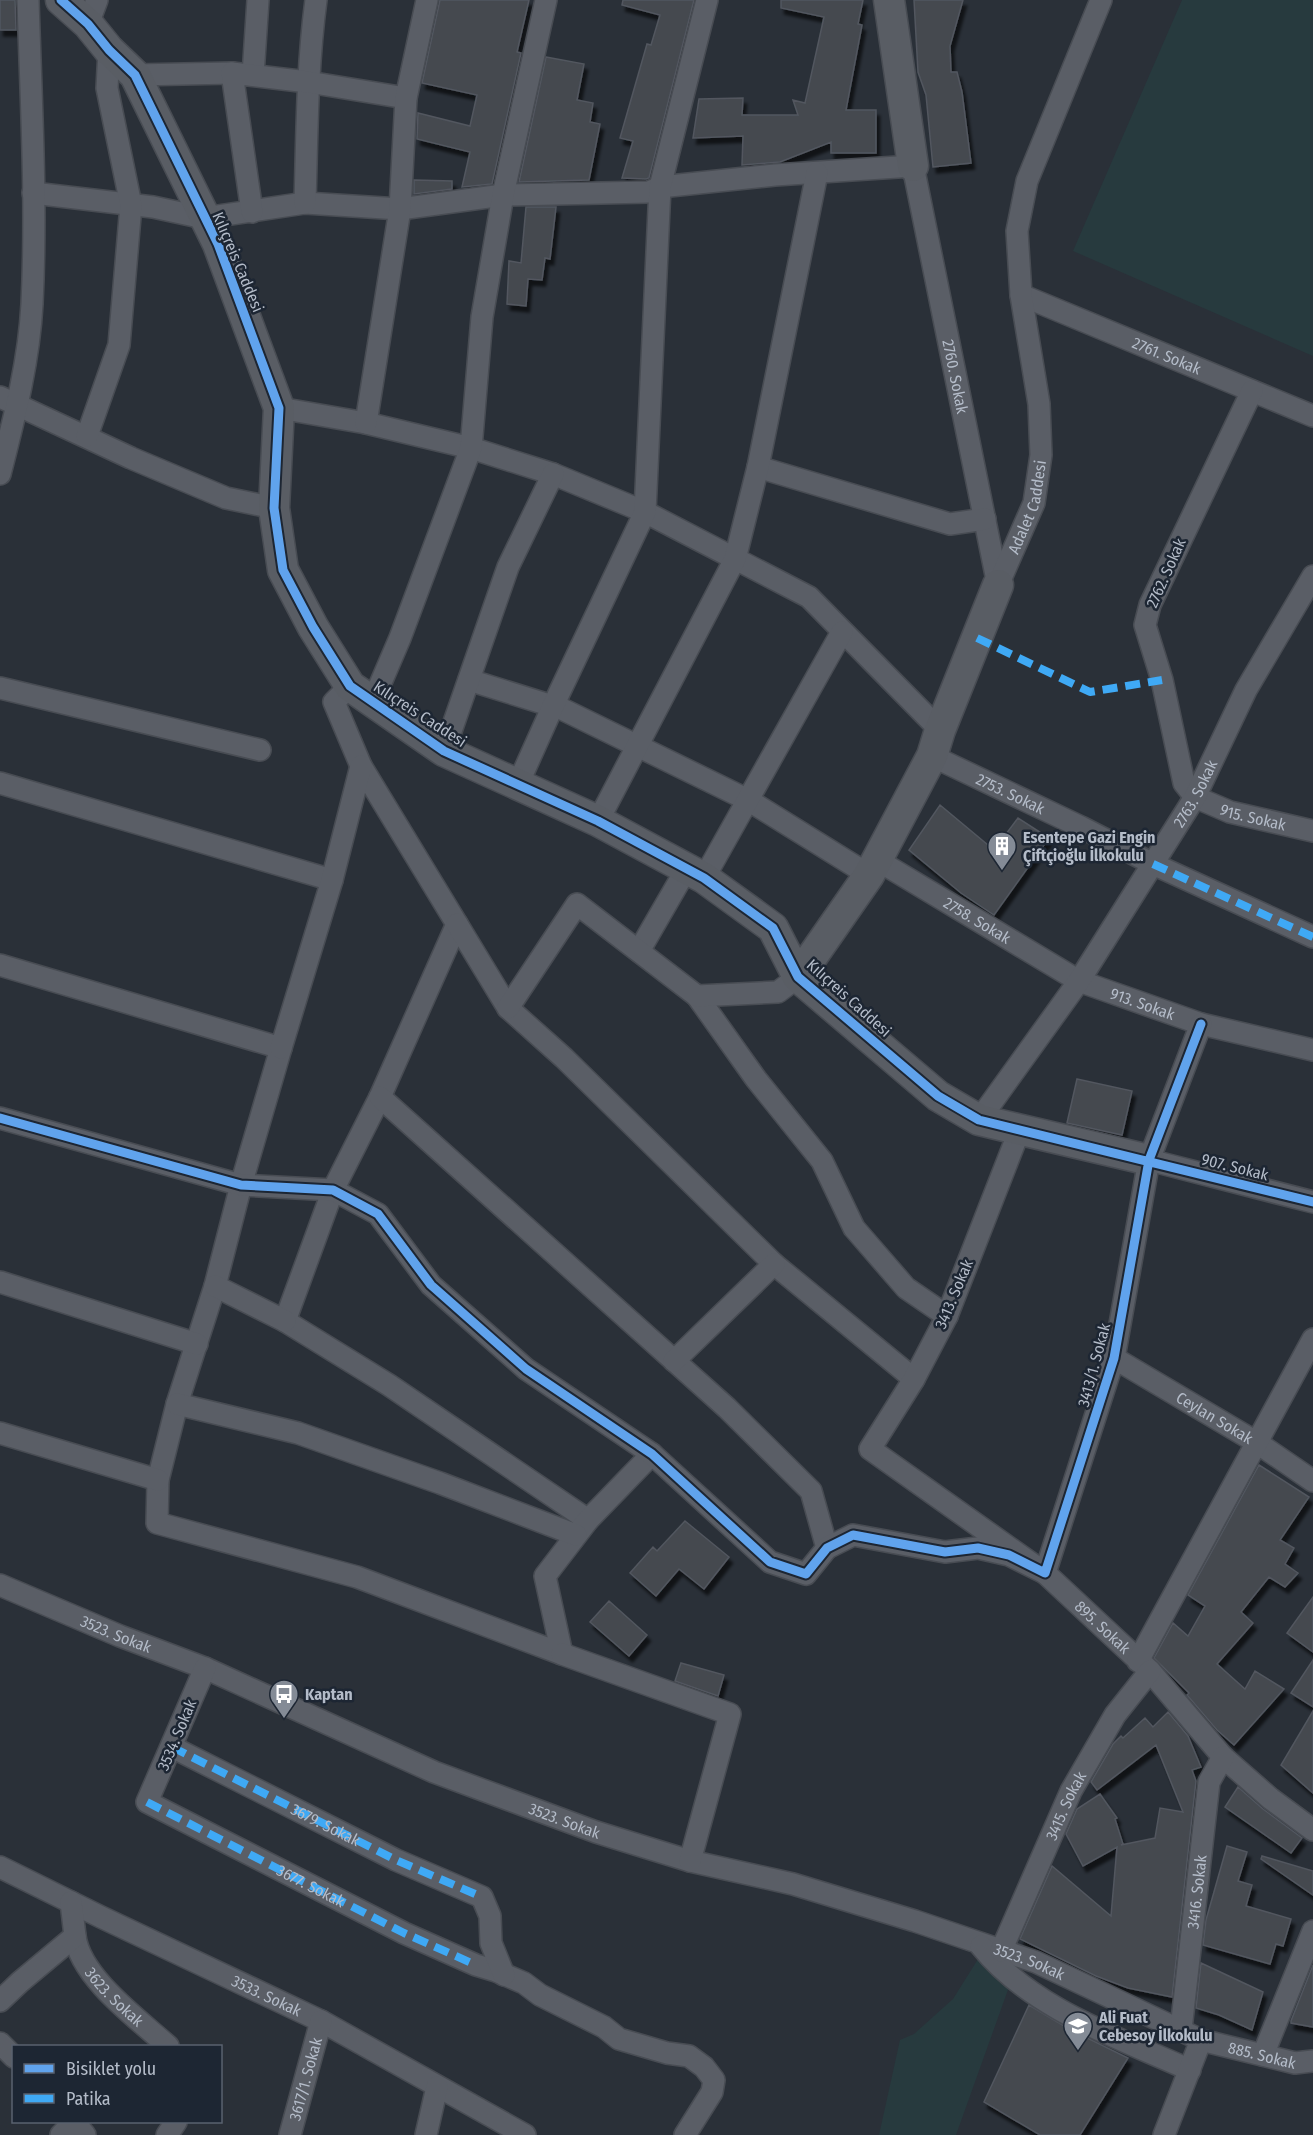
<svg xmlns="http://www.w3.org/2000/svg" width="1313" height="2135" font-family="'Fira Sans Condensed',sans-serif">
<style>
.green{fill:#273a3e}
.building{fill:#444950;stroke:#52575f;stroke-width:1.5;filter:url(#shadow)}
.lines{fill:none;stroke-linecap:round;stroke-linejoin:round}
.street-casing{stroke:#484c53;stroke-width:24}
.secondary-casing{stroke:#484c53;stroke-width:33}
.street{stroke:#5a5e66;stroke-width:21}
.secondary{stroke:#595d64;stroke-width:30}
.quiet{stroke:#3fa9f5;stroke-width:8;stroke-dasharray:15 8;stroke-linecap:butt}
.cycleway-casing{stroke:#1d2633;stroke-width:13}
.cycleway{stroke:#60a3ed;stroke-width:9}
.labels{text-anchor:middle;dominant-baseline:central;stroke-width:5;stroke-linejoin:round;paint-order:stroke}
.street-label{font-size:16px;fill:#b4bcc9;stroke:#1d2633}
.poi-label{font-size:16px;font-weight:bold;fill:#b4bcc9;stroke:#1d2633;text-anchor:start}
</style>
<defs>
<filter id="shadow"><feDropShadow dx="3.5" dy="6" stdDeviation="1.5" flood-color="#0009"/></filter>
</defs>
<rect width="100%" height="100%" fill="#2a3038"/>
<path class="green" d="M1182,0H1313V356L1073,251Z
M980,1956L1014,1973L956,2135H879L900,2040L914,2034L953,1999Z"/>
<path class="building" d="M0,0H15L16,30H0Z
M440,0H529L517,52L521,53L492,184L462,187L470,152L417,139L418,113L470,126L477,95L422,83Z
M623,0H694L649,178L646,179L622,178L633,141L620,138L647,44L651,45L660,15L622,5Z
M781,0H863L858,24L862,25L846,110H876V153H831V142L780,162L742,165L743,136L693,138L699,99L743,98L742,115H798L793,100L805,103L824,17L781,8Z
M914,0H963L950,46L951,72H957L962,92L971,163L933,167L926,95L918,72Z
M546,57L584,64L577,100L593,103L590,122L600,124L589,180L519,182Z
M414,180L452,181V189L414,194Z
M526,207H556L550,259L545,258L542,280L528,279L526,306L507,304L509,261L521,263Z
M940,805L994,850L1018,818L1049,838L994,915L961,893L909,850Z
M1077,1079L1132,1091L1122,1135L1067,1123Z
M1259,1465L1309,1497L1280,1540L1294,1548L1285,1564L1298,1573L1285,1587L1269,1577L1241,1612L1253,1623L1217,1664L1245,1689L1255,1671L1284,1689L1234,1745L1217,1730L1187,1695L1189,1693L1154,1658L1173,1623L1188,1636L1205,1606L1188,1595Z
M685,1521L729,1557L704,1589L679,1569L656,1596L630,1573L653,1547L657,1551Z
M1313,1597V1652L1287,1633Z
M609,1601L647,1635L629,1656L590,1622Z
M1313,1660V1707L1291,1693Z
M681,1663L724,1675L718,1696L675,1681Z
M1313,1711V1793L1281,1765Z
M1168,1712L1188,1736L1201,1767L1192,1770L1196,1781L1172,1997L1128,1988L1096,1976L1020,1939L1052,1866L1111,1916L1117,1847L1083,1866L1066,1834L1077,1809L1100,1794L1117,1818L1115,1819L1123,1844L1121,1845L1155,1838L1160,1808L1183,1812L1156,1745L1097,1790L1091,1782L1113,1744L1121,1736L1123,1738L1145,1718L1153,1727Z
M1238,1787L1263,1809L1302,1838L1291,1853L1225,1807Z
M1227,1846L1247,1852L1238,1881L1252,1885L1246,1906L1291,1919L1283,1946L1276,1944L1270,1964L1203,1945L1206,1920Z
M1262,1856L1313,1871V1895L1261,1859Z
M1201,1963L1263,1992L1252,2030L1219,2015L1196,2008Z
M1313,1965V2027L1291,2023V2021Z
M1029,2005L1071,2030L1128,2058L1080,2135H1040L984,2102Z"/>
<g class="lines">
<g class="street-casing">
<g id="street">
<path d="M88,24L97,0"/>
<path d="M135,75L232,73"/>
<path d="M253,75L258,0"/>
<path id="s1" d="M33,193L153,207L204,218L305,203L400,209L503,195L649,192L660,187L775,175L913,166L998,585"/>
<path d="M305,203C307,135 307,67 316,0"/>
<path d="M252,212L232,73L308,82L406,98"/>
<path id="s2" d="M1021,295L1313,416"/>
<path id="s3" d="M1252,391L1150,605L1145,625L1162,680L1184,783L1195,797L1230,812L1313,831"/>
<path d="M0,397L131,458L226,498L274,508"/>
<path d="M279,408L366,423L471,448L553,474L645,512L809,597L940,730"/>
<path d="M366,423L400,209L406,98L427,0"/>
<path d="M87,436L119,345L131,205L107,88L109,50"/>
<path d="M758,467L950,524L985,519"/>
<path d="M0,474C14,419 29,362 32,304C37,203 31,101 28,0"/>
<path id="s4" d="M998,585L1034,503L1041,455L1039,404L1021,295L1017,231L1027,181L1101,0"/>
<path d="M469,680L562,709L748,800L869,875"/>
<path d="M350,686L334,702L361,766L457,924L380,1097L333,1190L285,1321L389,1385L588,1520"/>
<path d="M0,688L260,750"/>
<path d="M373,701L400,638L471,448L482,317L503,195L546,0"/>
<path d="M444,751L508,567L553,474"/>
<path id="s5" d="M932,756L1081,827L1153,864L1313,937"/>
<path d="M0,783L332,880"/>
<path d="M518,784L553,706L645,512L660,187L707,0"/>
<path d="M598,821L735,559L758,467L817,173"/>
<path id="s6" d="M877,860L1079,981L1201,1024L1313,1050"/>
<path d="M704,878L842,632"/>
<path d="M457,924L508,1008L564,1058L774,1264L914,1379"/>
<path d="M639,951L687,868"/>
<path d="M0,965L281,1048L241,1185L215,1286L177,1404L158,1480L157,1523L357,1577L562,1654L545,1576L588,1520L652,1454"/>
<path d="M697,996L756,1079L822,1161L854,1228L906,1288L947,1316"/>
<path d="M508,1008L577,904L697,996L778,992L798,977"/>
<path d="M281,1048L332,880L361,766"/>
<path d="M380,1097L727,1408L811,1491L827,1548"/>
<path d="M0,1118L241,1185L333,1190L378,1214L431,1285L526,1369L652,1454L770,1562L806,1574L827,1548L853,1535L945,1552L978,1548L1009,1555L1045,1573L1114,1358L1149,1160L1201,1024"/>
<path id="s7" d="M979,1120L1079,981L1195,797L1246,690L1313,576"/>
<path id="s8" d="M1020,1129L947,1316L914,1379L870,1449L1045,1573L1150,1671L1223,1757L1271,1799L1313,1830"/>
<path d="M1149,1160L1313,1202"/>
<path d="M0,1282L197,1344"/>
<path d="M215,1286L285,1321"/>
<path id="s9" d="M1114,1358L1256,1442L1313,1481"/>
<path d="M674,1361L774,1264"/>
<path d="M177,1404L298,1433L440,1483L576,1535"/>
<path d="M0,1433L158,1480"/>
<path id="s10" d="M0,1585L120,1636L205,1668L434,1772L596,1832L690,1861L793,1884L915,1921L1036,1962L1201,2040L1295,2063L1313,2061"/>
<path d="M562,1654L730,1714L690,1861"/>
<path d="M1138,1661L1313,1339"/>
<path d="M205,1668L147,1802L404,1933L476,1965L496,1971L524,1983L540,1995L604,2027L619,2039L667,2053L689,2056L704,2067L714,2080L712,2092L685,2135"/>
<path d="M172,1747L396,1860L482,1897L490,1916L491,1943L504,1975"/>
<path id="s11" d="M0,1867L101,1917L321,2021L525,2135"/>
<path id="s12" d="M75,1936C80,1977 138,2019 168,2046"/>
<path d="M981,1946C1030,2008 1119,2038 1190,2070"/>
<path id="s13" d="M1001,1951L1071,1791L1115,1715L1150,1671"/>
<path d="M0,2001L20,1982L75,1936L71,1902"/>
<path id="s14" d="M1181,2029L1209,1782L1223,1757"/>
<path d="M0,2043L14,2057"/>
<path d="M1263,2055L1313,1931"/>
<path d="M61,2135L74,2122L85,2135"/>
<path d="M167,2135L176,2122"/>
<path id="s15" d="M290,2135L321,2021"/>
<path d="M426,2135L437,2087"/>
<path d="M1164,2135L1201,2040"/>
</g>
</g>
<g class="secondary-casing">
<path id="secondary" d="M61,0L88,24L109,50L135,75L218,244L279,408L274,508L283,570L313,627L350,686L444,751L598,821L704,878L773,928L798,977L938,1096L979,1120L1149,1160
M889,0L913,166
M798,977L869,875L932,756L940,730L998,585"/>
</g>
<use href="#street" class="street"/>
<use href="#secondary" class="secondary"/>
<g class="quiet">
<path d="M977,638L1090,692L1162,680"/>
<path d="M1153,864L1313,937"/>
<path id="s16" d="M172,1747L396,1860L482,1897"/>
<path id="s17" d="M147,1802L404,1933L476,1965"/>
</g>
<g class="cycleway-casing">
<path id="cycleway" d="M61,0L88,24L109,50L135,75L218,244L279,408L274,508L283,570L313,627L350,686L444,751L598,821L704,878L773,928L798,977L938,1096L979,1120L1313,1202
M0,1118L241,1185L333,1190L378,1214L431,1285L526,1369L652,1454L770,1562L806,1574L827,1548L853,1535L945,1552L978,1548L1009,1555L1045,1573L1114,1358L1149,1160L1201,1024"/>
</g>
<use href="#cycleway" class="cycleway"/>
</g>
<defs>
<g id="building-pin" transform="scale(1.5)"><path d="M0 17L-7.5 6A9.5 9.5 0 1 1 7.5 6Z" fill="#848b96" stroke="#1d2633"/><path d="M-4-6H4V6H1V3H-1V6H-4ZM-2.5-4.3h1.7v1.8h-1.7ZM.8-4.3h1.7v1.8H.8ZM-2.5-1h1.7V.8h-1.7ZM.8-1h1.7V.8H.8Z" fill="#fff"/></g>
<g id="bus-pin" transform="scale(1.5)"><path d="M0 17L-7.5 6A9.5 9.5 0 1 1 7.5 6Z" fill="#848b96" stroke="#1d2633"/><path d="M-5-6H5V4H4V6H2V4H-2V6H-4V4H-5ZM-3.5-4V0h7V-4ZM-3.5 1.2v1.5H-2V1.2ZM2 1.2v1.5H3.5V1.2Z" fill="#fff"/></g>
<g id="school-pin" transform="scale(1.5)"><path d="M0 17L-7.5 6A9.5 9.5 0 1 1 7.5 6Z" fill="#848b96" stroke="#1d2633"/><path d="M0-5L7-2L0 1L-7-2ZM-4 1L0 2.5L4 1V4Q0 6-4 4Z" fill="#fff"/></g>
</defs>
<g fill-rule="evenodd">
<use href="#building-pin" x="1002" y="846"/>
<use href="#bus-pin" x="284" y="1694"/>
<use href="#school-pin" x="1078" y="2026"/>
</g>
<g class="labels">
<g class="street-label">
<text transform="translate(238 262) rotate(67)">Kılıçreis Caddesi</text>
<text stroke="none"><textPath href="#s2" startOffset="158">2761. Sokak</textPath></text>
<text stroke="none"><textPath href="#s1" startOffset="1101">2760. Sokak</textPath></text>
<text stroke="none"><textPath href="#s4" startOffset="84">Adalet Caddesi</textPath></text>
<text transform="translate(1166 573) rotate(-66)">2762. Sokak</text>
<text transform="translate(420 714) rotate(33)">Kılıçreis Caddesi</text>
<text stroke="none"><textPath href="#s7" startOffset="392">2763. Sokak</textPath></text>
<text stroke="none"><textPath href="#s5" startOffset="87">2753. Sokak</textPath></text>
<text stroke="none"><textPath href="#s3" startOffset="500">915. Sokak</textPath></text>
<text stroke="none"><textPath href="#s6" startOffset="117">2758. Sokak</textPath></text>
<text transform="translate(849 998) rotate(42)">Kılıçreis Caddesi</text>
<text stroke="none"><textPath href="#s6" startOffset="303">913. Sokak</textPath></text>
<text transform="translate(1235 1167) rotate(14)">907. Sokak</text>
<text transform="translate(954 1294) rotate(-67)">3413. Sokak</text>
<text transform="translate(1094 1365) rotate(-75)">3413/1. Sokak</text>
<text stroke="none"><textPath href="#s9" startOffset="117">Ceylan Sokak</textPath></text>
<text stroke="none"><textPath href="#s8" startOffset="648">895. Sokak</textPath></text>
<text stroke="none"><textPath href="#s10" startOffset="126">3523. Sokak</textPath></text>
<text transform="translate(177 1735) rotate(-67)">3534. Sokak</text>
<text stroke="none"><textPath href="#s13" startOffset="159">3415. Sokak</textPath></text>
<text stroke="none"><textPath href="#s10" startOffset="612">3523. Sokak</textPath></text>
<text stroke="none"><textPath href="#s16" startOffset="172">3679. Sokak</textPath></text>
<text stroke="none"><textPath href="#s17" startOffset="184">3677. Sokak</textPath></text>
<text stroke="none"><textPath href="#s14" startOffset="138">3416. Sokak</textPath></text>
<text stroke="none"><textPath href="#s10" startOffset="1098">3523. Sokak</textPath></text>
<text stroke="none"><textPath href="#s12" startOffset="74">3623. Sokak</textPath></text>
<text stroke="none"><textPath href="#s11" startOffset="296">3533. Sokak</textPath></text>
<text stroke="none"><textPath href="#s10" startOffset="1350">885. Sokak</textPath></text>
<text stroke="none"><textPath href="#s15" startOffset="58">3617/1. Sokak</textPath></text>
</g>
<g class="poi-label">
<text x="1023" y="837">Esentepe Gazi Engin<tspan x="1023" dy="18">Çiftçioğlu İlkokulu</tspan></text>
<text x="305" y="1694">Kaptan</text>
<text x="1099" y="2017">Ali Fuat<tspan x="1099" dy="18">Cebesoy İlkokulu</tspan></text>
</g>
</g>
<rect x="12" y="2045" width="210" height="78" fill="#1d2633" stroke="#59626f" stroke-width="1.5"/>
<rect x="24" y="2064" width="30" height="9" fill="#60a3ed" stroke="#59626f" stroke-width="1.5"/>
<text x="66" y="2075" font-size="18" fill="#b4bcc9">Bisiklet yolu</text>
<rect x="24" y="2094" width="30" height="9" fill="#3fa9f5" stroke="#59626f" stroke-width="1.5"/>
<text x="66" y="2105" font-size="18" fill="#b4bcc9">Patika</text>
</svg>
